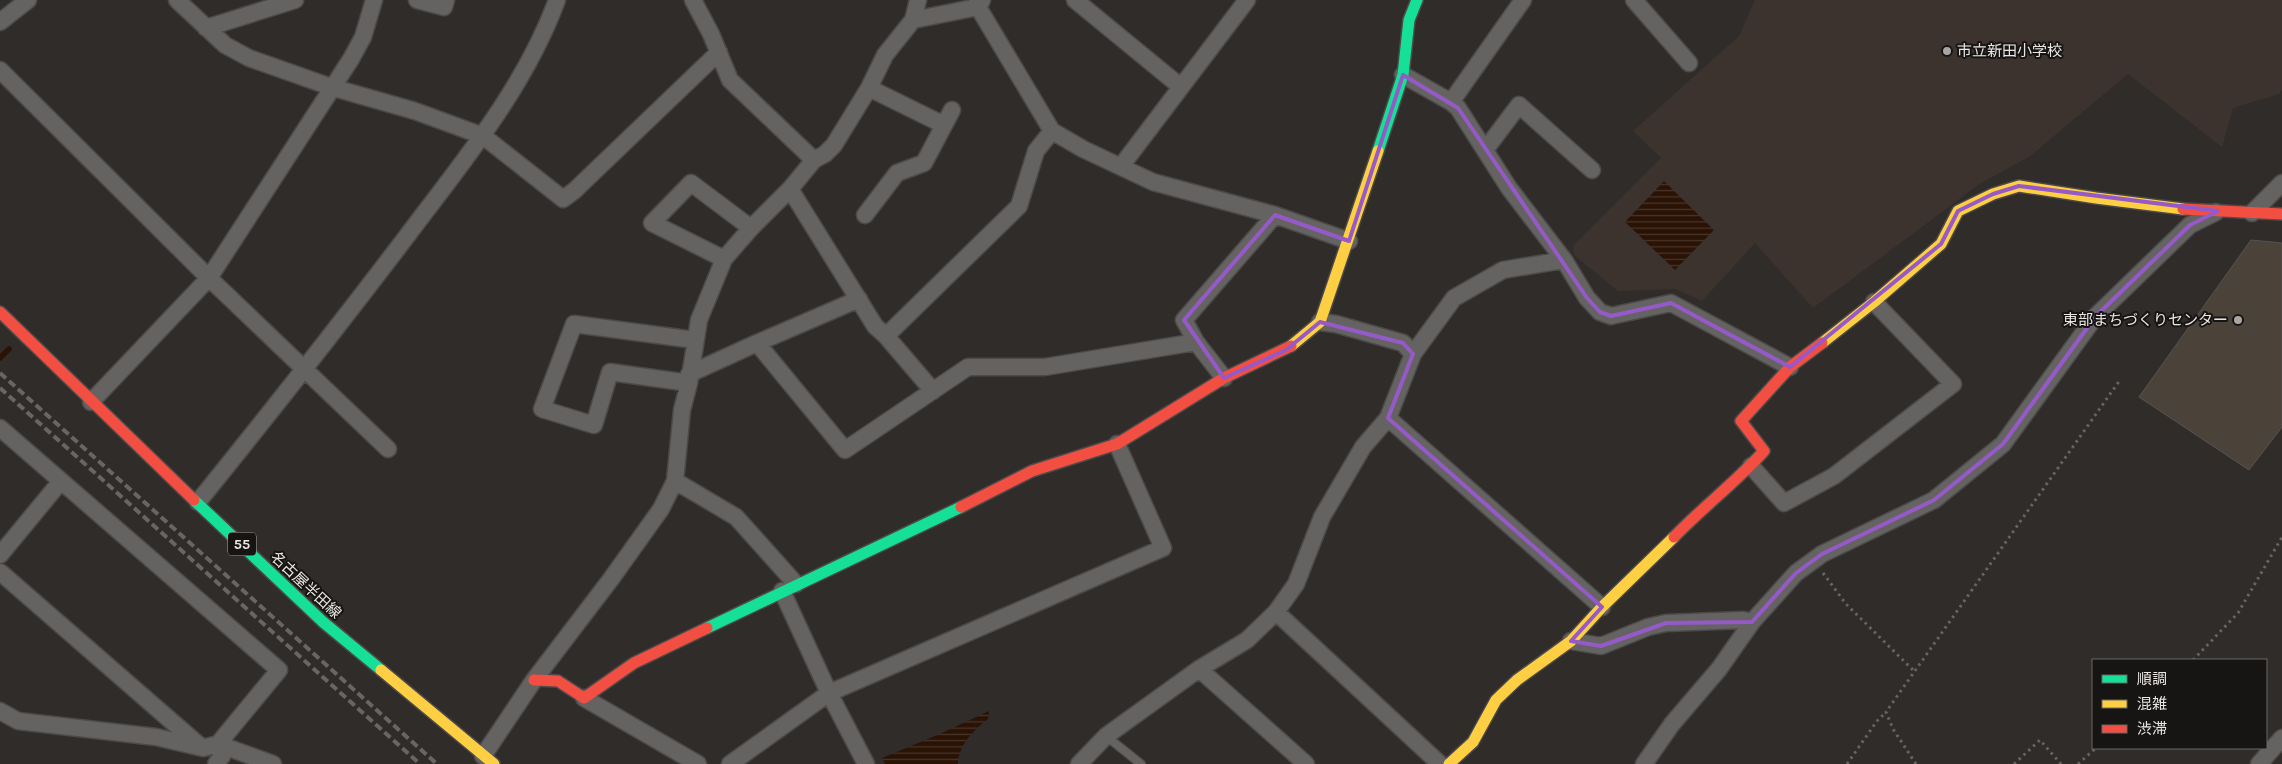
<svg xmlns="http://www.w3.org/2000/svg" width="2282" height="764" font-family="Karla,'Noto Sans JP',sans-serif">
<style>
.built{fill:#3d332e}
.water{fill:url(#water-rules)}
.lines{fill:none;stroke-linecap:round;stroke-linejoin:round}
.stream{stroke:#2a1305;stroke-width:5.5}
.building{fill:#4b423a;stroke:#565452}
.lane-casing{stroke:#4c4a49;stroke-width:10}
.street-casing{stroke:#4c4a49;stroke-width:19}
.fast-casing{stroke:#4c4a49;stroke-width:14}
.slow-casing{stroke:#4c4a49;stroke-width:14}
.jam-casing{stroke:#4c4a49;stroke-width:14}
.path{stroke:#666565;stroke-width:3;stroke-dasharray:2.5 4;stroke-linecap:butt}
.lane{stroke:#656362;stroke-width:8}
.street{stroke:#656362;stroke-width:16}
.fast{stroke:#16e098;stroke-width:11}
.slow{stroke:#ffcf43;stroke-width:11}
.jam{stroke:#f24e42;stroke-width:11}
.rail{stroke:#676666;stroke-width:4;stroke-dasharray:8 4;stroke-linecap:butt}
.marked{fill:none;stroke:#965ac8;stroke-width:4;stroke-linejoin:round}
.poi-dot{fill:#a8a5a3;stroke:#171514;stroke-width:2}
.labels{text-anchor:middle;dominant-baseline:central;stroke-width:4;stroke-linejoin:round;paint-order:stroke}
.shield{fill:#171514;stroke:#aaa7a6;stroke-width:1}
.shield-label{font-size:14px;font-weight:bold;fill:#e9e6e4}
.poi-label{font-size:15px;fill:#e9e6e4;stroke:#171514;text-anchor:start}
.street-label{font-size:15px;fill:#e9e6e4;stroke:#171514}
</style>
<defs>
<pattern id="water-rules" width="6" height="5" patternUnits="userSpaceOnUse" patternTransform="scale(1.25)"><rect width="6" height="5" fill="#2a1305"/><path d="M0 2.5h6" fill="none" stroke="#493529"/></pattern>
</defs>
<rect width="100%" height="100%" fill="#2f2c2a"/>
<path class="built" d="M1755,0H2282V90L2279,94L2233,108L2222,147L2128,74L2029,157L1981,183L1813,308L1755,243L1702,301L1676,289L1618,291L1574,255L1573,246L1661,158L1633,131L1739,36Z"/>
<path class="water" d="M1664,181L1714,230L1675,270L1625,222Z
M989,711L988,719C973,731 959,744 958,764H885L882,758L942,733Z"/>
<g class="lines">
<path class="stream" d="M0,358L9,349"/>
</g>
<path class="building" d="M2251,240L2282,243V427L2249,470L2139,397Z"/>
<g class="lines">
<g class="lane-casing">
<path id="lane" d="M1106,736L1141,764"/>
</g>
<g class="street-casing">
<path id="street" d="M177,0L225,45L249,58L331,87L415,111L483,136L563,199L574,191L719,52
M417,0L444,7L446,0
M693,0L711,34L730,80L814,160
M982,0L978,7L1052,131L1083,149L1153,182L1275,215L1349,241
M1075,0L1181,87
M1634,0L1689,63
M913,20L978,7L977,0
M0,22L28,0
M206,28L295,0
M0,70L209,278L388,449
M1403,75L1451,102L1458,108L1509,188L1564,260L1587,298L1600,312L1611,316L1671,303L1790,367
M869,88L944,125
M1451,102L1523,0
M1485,150L1519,105L1592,170
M1122,165L1247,0
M790,189L875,326L886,336L1019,206L1036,151L1052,131
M2252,213L2282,183
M865,215L897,173L924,163L952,110
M724,259L652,223L691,183L751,228
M886,336L933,391
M757,343L859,299
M1413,354L1454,298L1503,270L1564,260
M689,374L757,343L845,450L968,367H1045L1196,342
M1224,378L1196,342L1184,320L1275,215
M689,383L610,372L594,425L542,409L574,324L695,340
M91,402L209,278L351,59L363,37L374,0
M1388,418L1602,607
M0,428L279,670L218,744
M1751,466L1784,503L1834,476L1953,384L1874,302
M675,481L736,517L796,584
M198,502C270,413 341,323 410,232C465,159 525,87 557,0
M0,555L61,481
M0,572L200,746
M782,591L829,693L866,764
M1276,612L1440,764
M1571,641L1601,646L1648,627L1666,623L1743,620L1752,622
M1199,669L1306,764
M584,698L698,764
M0,711L18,721L156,737L203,748L218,744L273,764
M483,756L534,680L611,579L661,509L675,481L682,410L689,383L699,320L724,259L751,228L790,189L814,160L825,154L834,145L869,88L885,55L913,20L918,0
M216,764L222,756L218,744
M730,764L829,693L1163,548L1117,444
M1079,764L1106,736L1199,669L1247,640L1276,612L1296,584L1322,517L1363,447L1388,418L1413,354L1403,343L1336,324L1320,322
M1644,764L1672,724L1719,669L1752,622L1796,573L1822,554L1934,500L2003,444L2095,317L2190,225L2216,212
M2259,764L2282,738"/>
</g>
<g class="fast-casing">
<path id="fast" d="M1378,151L1403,75L1409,20L1417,0
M194,500L323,622L381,670
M707,628L961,507"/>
</g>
<g class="slow-casing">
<path id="slow" d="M1822,343L1874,302L1941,244L1958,211L1993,194L2019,186L2096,198L2183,209
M1291,346L1320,322L1378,151
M381,670L494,764
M1449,764L1473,742L1496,700L1517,680L1571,641L1602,607L1674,537"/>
</g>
<g class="jam-casing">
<path id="jam" d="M2183,209L2282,214
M0,312L194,500
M961,507L1032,471L1117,444L1224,378L1291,346
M1674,537C1703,507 1736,482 1764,451L1741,421L1790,367L1822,343
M534,680L558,681L584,698L634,663L707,628"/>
</g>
<path class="path" d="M1823,573L1846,604L1915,672
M2193,660L2238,613L2282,537
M1847,764L1877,721L1886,712
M1916,764L1893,729L1886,712L2120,380
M2014,764L2040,740L2061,764
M2078,764L2096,748"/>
<use href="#lane" class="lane"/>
<use href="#street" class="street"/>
<use href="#fast" class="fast"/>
<use href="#slow" class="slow"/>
<use href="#jam" class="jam"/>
<path class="rail" d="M0,373L437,764
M0,388L420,764"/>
</g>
<path class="marked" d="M1403,75L1458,108L1587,298L1600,312L1611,316L1671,303L1790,367L1941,244L1958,211L1993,194L2019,186L2218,211L2190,225L2095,317L2003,444L1934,500L1822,554L1796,573L1752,622L1666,623L1601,646L1571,641L1602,607L1388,418L1413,354L1403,343L1320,322L1286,350L1224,378L1184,320L1275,215L1349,241Z"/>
<g class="poi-dot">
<circle cx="1947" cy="51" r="5"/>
<circle cx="2238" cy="320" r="5"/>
</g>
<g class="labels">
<rect class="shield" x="228" y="532.5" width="28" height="23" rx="4"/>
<g class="shield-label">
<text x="242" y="544">55</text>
</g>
<g class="poi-label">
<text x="1957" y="51">市立新田小学校</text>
<text x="2228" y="320" text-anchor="end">東部まちづくりセンター</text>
</g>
<g class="street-label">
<text transform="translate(306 585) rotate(43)">名古屋半田線</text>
</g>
</g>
<rect x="2092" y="659" width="175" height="90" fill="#171514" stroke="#6b6967"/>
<rect x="2102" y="675" width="25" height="8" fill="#16e098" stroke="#6b6967"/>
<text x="2137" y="684" font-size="15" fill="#e9e6e4">順調</text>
<rect x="2102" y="700" width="25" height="8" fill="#ffcf43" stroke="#6b6967"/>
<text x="2137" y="709" font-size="15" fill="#e9e6e4">混雑</text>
<rect x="2102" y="725" width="25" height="8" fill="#f24e42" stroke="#6b6967"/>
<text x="2137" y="734" font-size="15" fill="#e9e6e4">渋滞</text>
</svg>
